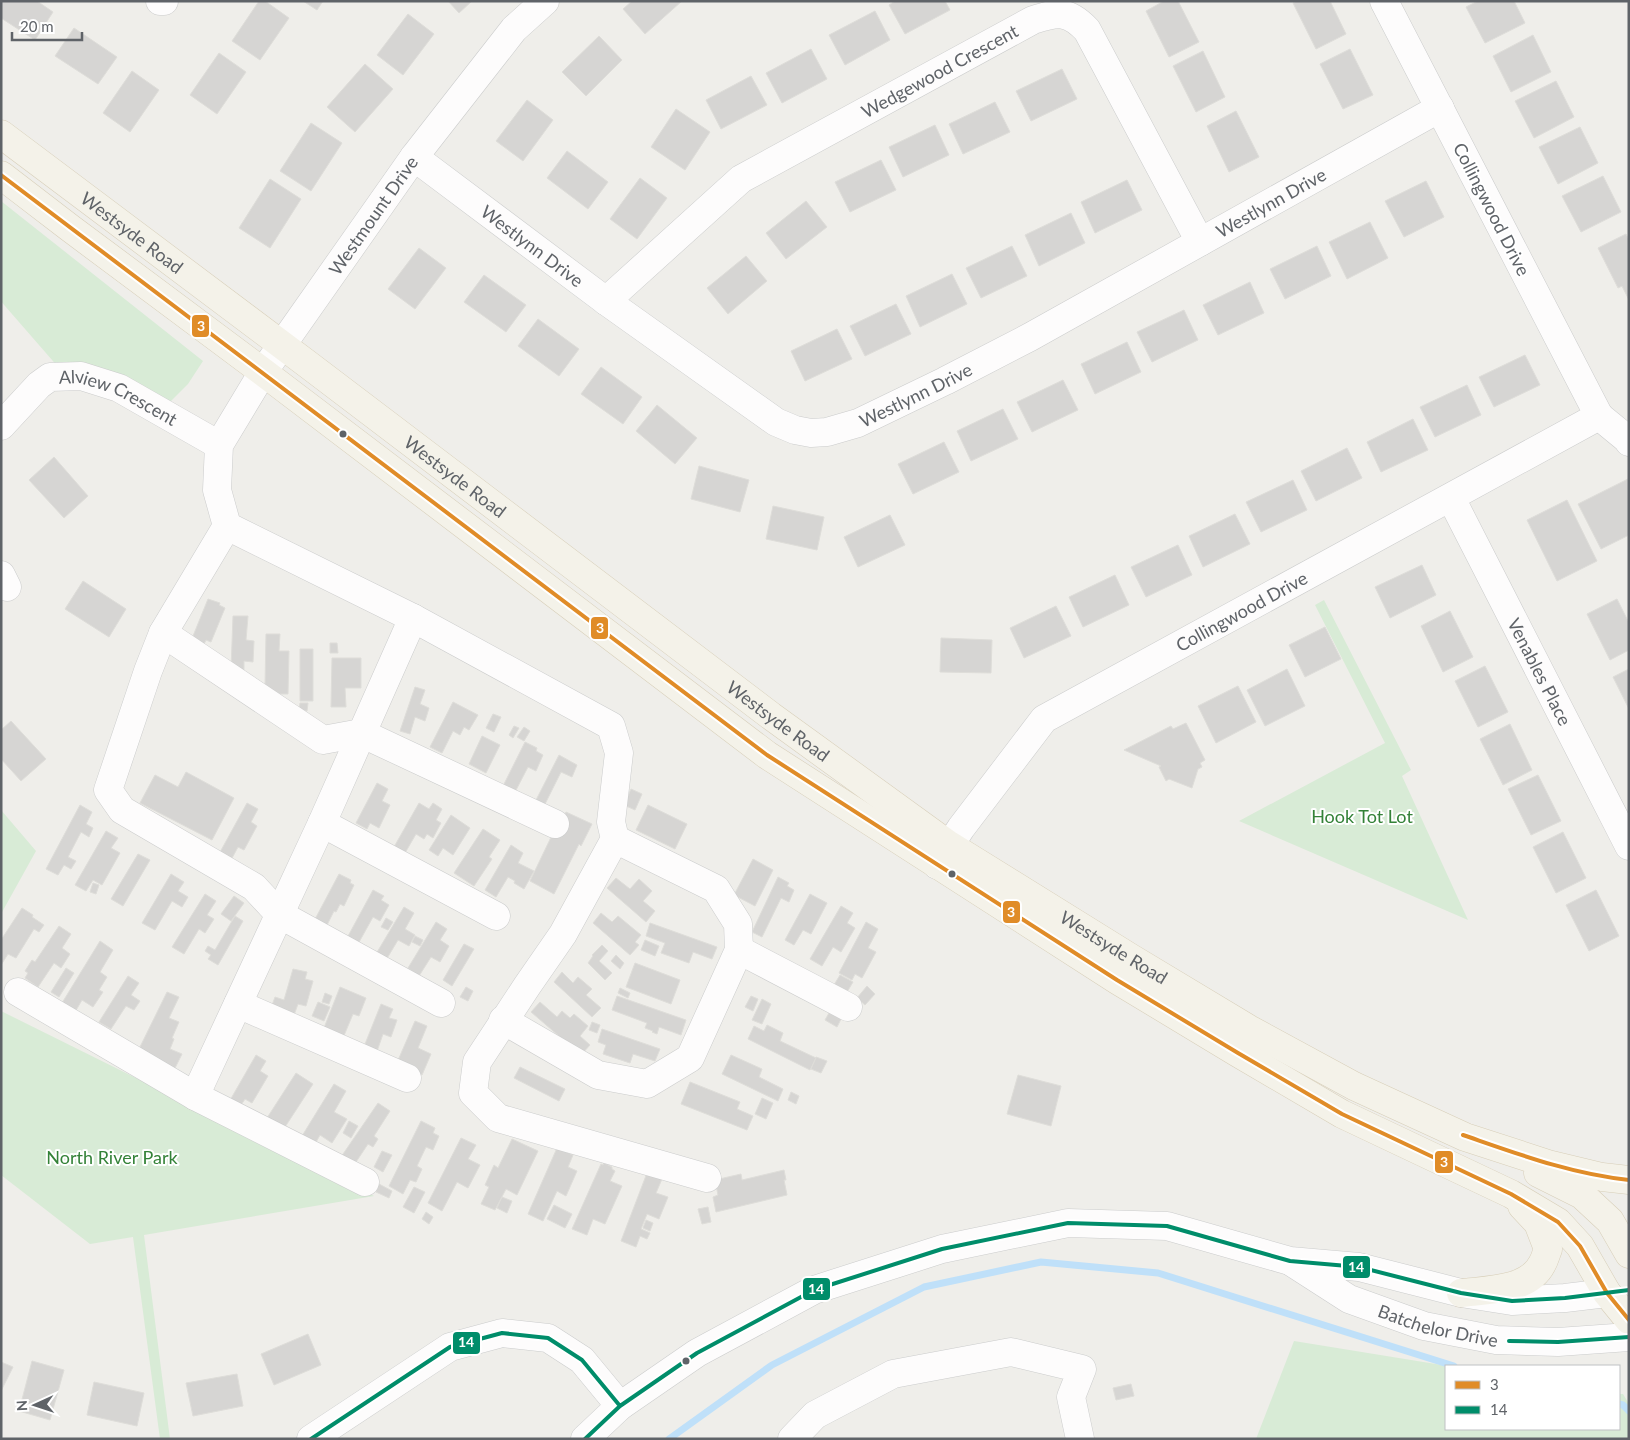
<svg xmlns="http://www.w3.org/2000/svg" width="1630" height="1440" font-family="Lato,sans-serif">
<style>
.green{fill:#d8ebd6}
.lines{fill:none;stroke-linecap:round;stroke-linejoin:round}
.stream{stroke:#bfe0f9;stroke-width:7}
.building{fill:#d6d5d3;stroke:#deddd9}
.minor-casing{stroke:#cbcccc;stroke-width:29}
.major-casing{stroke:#d7ceb8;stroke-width:29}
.minor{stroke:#fdfcfc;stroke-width:28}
.major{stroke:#f4f2e9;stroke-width:28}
.bus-1-casing{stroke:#fff;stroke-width:8}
.bus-2-casing{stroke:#fff;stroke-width:8}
.bus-1{stroke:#e08c28;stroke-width:4}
.bus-2{stroke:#008d6a;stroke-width:4}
.bus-dot{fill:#5f6368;stroke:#fff;stroke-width:2}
.labels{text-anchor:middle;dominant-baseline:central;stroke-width:4;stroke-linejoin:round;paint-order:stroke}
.street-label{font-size:18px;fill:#5f6368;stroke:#fff}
.park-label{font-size:18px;fill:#348238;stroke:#fff}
.line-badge{stroke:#fff;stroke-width:2}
.badge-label{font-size:14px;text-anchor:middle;font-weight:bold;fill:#fff}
</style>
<rect width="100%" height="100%" fill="#efeeea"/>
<path class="green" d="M1,201L203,361L188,384L170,402L59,368L5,306L1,301Z
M1324,600L1411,770L1402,776L1468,920L1239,821L1385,743L1315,605Z
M1,810L36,851L1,914Z
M1,1011L374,1196L144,1235L170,1439H160L133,1237L90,1244L1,1175Z
M1294,1341L1448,1366H1446V1429H1619V1394H1623L1629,1404V1439H1256Z"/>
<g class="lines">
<path class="stream" d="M1619,1404L1623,1405L1629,1411
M669,1439L772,1365L924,1287L1041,1262L1158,1273L1454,1366"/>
</g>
<path class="building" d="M1,1H37L53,12L35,40L1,18Z
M259,1H265L289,18L260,60L232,41Z
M303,1H323L317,10Z
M448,1H472L459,13Z
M632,1H682L645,34L623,9Z
M895,1H945L950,10L905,34L889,5Z
M1164,1H1178L1199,42L1169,57L1146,11Z
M1297,1H1330L1346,34L1316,49L1293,3Z
M1478,1H1514L1525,23L1485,43L1466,7Z
M875,11L890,40L845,65L829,35Z
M408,14L434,34L403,75L377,55Z
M74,28L117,57L98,84L55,56Z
M1533,35L1551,72L1511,92L1493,56Z
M599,36L622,60L586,96L562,72Z
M811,49L827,79L782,103L766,73Z
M1350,49L1373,95L1343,109L1320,64Z
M1203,51L1225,97L1196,112L1173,66Z
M219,53L246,72L217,114L190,95Z
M365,64L393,89L355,132L327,107Z
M1062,69L1077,99L1031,121L1016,91Z
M132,71L159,90L130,132L103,113Z
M751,76L767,105L721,129L706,100Z
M1556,81L1574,117L1534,138L1515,101Z
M527,100L553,120L523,161L496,141Z
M995,102L1010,132L963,154L949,124Z
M676,109L710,132L685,170L651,147Z
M1236,111L1259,157L1229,172L1207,126Z
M311,123L342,143L311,191L280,171Z
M935,125L949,155L903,177L889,147Z
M1580,127L1598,163L1558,184L1539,147Z
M567,151L608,182L588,209L547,178Z
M881,160L896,190L850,212L835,182Z
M1603,176L1621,212L1581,232L1562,196Z
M640,178L667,198L637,239L610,219Z
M270,179L301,199L270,248L239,228Z
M1127,180L1142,210L1095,233L1081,202Z
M1426,181L1444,217L1404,237L1385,201Z
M806,201L827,227L786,259L766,233Z
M1071,213L1085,243L1039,266L1025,235Z
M1370,222L1388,258L1347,279L1329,242Z
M1626,234L1629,240V300L1622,286L1618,288L1598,248Z
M1012,246L1027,276L981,298L966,268Z
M1317,246L1331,276L1285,299L1270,269Z
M419,248L446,268L415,309L388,289Z
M746,256L767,281L728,314L707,288Z
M952,274L967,304L920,327L906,296Z
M484,275L526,305L506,332L464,302Z
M1250,282L1264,313L1218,335L1203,305Z
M896,304L911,334L865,356L850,326Z
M1184,310L1198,340L1152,362L1137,332Z
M538,319L579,349L559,376L518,346Z
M837,329L852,359L805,381L791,351Z
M1127,342L1141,372L1095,394L1081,364Z
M1525,355L1540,385L1494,407L1479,377Z
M601,367L642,397L623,424L581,394Z
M1063,380L1078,410L1032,432L1017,402Z
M1467,385L1481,415L1435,437L1420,407Z
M657,405L697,438L675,464L636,431Z
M1003,409L1018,439L971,461L957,431Z
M1413,419L1428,450L1381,472L1367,442Z
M944,442L959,472L913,494L898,464Z
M1347,448L1362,478L1316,501L1301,471Z
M54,457L88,496L64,518L29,480Z
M699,466L749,480L740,512L691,499Z
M1628,479L1629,535L1601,549L1578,504Z
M1293,480L1307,510L1261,532L1246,502Z
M1567,500L1597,561L1557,581L1527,520Z
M773,506L824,517L817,550L766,539Z
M1235,514L1250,544L1203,567L1189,536Z
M890,515L905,545L858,567L844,537Z
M1178,545L1192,575L1146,597L1131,567Z
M1422,565L1436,595L1390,618L1375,587Z
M1115,575L1129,605L1083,627L1069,597Z
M83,581L126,609L109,637L65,609Z
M208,599L220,603L219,605L225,608L211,642L206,640L203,646L191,641Z
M1617,599L1629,623V650L1610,660L1587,614Z
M1056,606L1071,636L1024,658L1010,628Z
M1450,611L1473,657L1443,672L1421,626Z
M233,616H248L246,640L254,641L253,662L244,661V671L231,670Z
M1325,627L1341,659L1305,677L1289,645Z
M266,634H280L279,651H289L288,694H278L265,687Z
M941,638L992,640L991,673L940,672Z
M330,643H337L338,653H330Z
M300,649H313V701H300Z
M332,658H361V688H345L346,707H331Z
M1485,666L1508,712L1478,727L1455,681Z
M1287,669L1305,706L1265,726L1247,690Z
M1629,669V709L1613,677Z
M1238,686L1256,722L1216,743L1198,706Z
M415,687L425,690L420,704L429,708L425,721L415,717L410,734L400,731Z
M453,702L478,715L469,730L464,727L460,735L453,731L442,753L430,747Z
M300,703H308L307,711L299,710Z
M493,714L501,717L494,732L486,728Z
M11,721L46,759L21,781L1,759V730Z
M1186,723L1205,760L1200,763L1202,767L1198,769L1192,788L1169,779L1166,781L1159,767L1161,766L1124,750L1171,726L1173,729Z
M1510,724L1532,770L1503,785L1480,739Z
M514,726L519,728L513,738L509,735Z
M524,727L530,731L524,741L517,737Z
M482,736L500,745L486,773L469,764Z
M525,742L537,748L536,751L543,755L536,771L528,767L515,792L503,786Z
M559,755L577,765L572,777L561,772L544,806L535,802Z
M186,772L234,798L212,840L140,803L155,775L178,787Z
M1538,775L1561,821L1531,835L1508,789Z
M377,783L388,789L382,801L390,805L379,828L370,823L367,829L356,823Z
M631,789L642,794L635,810L624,805Z
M247,803L258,809L251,822L257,826L244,850L238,847L231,860L219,854Z
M419,803L429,809L433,803L442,809L436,820L441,823L433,838L427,834L424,839L416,834L405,853L394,847Z
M80,805L92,812L86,824L93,828L89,837L81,832L68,857L76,861L71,869L64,865L58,875L46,869Z
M648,805L687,824L675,849L636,830Z
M566,812L592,824L581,846L579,844L554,894L530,881L554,831L556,832Z
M451,815L470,828L453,855L443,848L438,856L429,850Z
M483,829L500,840L489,857L492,859L474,886L454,873Z
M106,831L118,838L111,848L120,853L102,885L93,880L86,891L75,885Z
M1563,832L1586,878L1556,893L1533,847Z
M511,845L523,853L518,863L534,871L524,889L514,883L515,881L508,877L496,897L485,890Z
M138,854L150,860L123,906L111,899Z
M753,859L773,870L755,906L734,895Z
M171,874L184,882L178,891L188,897L182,907L172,901L155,930L142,923Z
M339,874L351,880L350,883L354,885L344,906L340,904L336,912L334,911L325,929L313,923Z
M778,877L789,883L787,886L794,890L789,902L781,898L762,937L752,932Z
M616,878L630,889L639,879L652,891L643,901L655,911L646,922L607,888Z
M93,883L99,885L96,894L90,892Z
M373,890L384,896L381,900L389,905L380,921L373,917L358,944L347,938Z
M1596,890L1619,936L1589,951L1566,905Z
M205,894L216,901L207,915L214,919L205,933L199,929L184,954L172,947Z
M810,894L827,903L811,934L803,930L794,945L785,940Z
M234,896L244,903L231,921L221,914Z
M841,906L853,913L847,923L855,928L841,952L833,947L822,966L810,959Z
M404,907L414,913L405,929L415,935L409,946L398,940L386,960L376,954Z
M22,908L33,915L32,917L44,925L39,932L34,929L16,958L8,954L1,965V940Z
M601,913L612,922L618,916L641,935L635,942L639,945L630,955L593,923Z
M235,916L243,921L218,965L208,959L211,955L205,951L208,946L215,950Z
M386,918L393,922L388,930L381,927Z
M436,922L447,929L440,940L449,946L440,962L431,957L419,976L408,968Z
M866,922L878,929L868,948L876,952L862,978L855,974L852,980L839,973Z
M650,923L717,947L712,959L693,952L689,963L661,953L665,943L646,936Z
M59,926L71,934L62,948L70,954L61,968L54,963L38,987L25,978L28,973L25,971L32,960L35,962Z
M415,936L423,940L420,946L412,942Z
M645,940L659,946L655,956L641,950Z
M100,941L113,950L100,972L107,977L99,990L103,992L93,1007L82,1000L75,1012L62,1003Z
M464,944L474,949L452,986L443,980Z
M602,945L608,951L599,961L612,973L605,980L588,963L593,956L592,955Z
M616,955L624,963L620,969L611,961Z
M635,963L680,980L671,1004L626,987Z
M66,968L74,973L59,997L51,992Z
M293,969L307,972L305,979L313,981L306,1006L298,1004L294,1015L271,1008L275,997L284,1000Z
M562,972L573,983L578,977L592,989L586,995L601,1008L592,1017L554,982Z
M840,975L853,982L847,992L834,985Z
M128,976L139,983L131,995L140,1001L134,1010L126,1006L111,1029L99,1022Z
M867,986L875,994L865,1005L857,998Z
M340,987L366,998L359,1016L353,1014L343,1038L322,1033Z
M466,987L473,991L468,1001L460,997Z
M620,988L630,993L628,998L618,993Z
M167,992L179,997L169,1018L179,1022L172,1038L174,1039L170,1049L182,1054L174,1070L138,1051Z
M325,993L332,996L329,1004L322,1002Z
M617,996L686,1020L681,1035L659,1027L657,1034L652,1032L653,1031L645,1028L647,1023L612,1010Z
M751,996L758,999L753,1011L745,1007Z
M762,999L771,1004L762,1024L752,1020Z
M318,1002L330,1007L324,1021L312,1016Z
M540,1002L557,1017L562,1011L570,1018L574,1014L588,1026L580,1036L590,1045L581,1055L531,1012Z
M381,1004L393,1009L389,1018L397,1020L391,1037L383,1034L376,1054L363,1049Z
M829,1013L841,1019L837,1027L825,1020Z
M415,1021L427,1026L418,1048L431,1054L422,1075L396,1065Z
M592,1022L600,1025L597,1033L589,1030Z
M767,1025L783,1033L780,1041L816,1058L810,1070L748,1039L754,1026L764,1031Z
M602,1029L660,1049L655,1061L633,1054L630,1063L603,1054L606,1045L598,1042Z
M256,1055L266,1061L260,1071L268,1076L252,1103L245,1099L239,1108L229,1102Z
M731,1055L762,1069L759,1077L783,1089L778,1101L722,1074Z
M816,1057L827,1061L821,1073L811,1069Z
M520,1067L565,1089L559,1101L514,1078Z
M296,1073L313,1084L285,1127L267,1118Z
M1018,1075L1061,1086L1051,1126L1007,1114Z
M690,1082L740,1102L737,1109L753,1116L747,1130L681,1104Z
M334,1084L346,1091L334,1112L347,1119L332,1143L320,1135L315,1144L302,1136Z
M791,1092L799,1096L796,1104L788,1100Z
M762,1098L773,1103L766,1119L755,1114Z
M378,1103L390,1111L374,1136L378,1139L373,1147L368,1144L354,1165L341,1157Z
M349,1121L358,1126L351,1138L343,1133Z
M421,1121L435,1128L433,1133L439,1136L433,1150L426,1147L417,1166L422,1169L416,1182L410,1180L403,1194L389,1186Z
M461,1138L476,1145L468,1159L480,1165L468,1188L457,1182L442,1211L428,1203Z
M512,1139L538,1151L517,1195L506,1189L495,1210L481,1204L489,1187L485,1185L494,1165L498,1168Z
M557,1148L573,1155L568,1167L577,1171L566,1196L557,1191L543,1221L528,1214Z
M382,1151L392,1155L383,1172L374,1167Z
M604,1163L612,1167V1169L615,1171L610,1181L622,1186L605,1224L593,1219L587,1235L572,1229L601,1164L603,1165Z
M784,1170L786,1180H784L787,1195L716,1212L713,1197L718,1195L715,1180L741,1174L742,1180Z
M647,1173L662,1179L656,1193L668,1197L659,1219L647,1214L641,1229L650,1233L647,1239L640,1236L636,1247L621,1241Z
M379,1184L392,1191L389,1198L376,1192Z
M414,1187L425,1192L414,1213L403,1207Z
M502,1197L512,1201L507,1213L497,1208Z
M554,1205L572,1214L565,1228L547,1219Z
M708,1207L711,1222L702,1224L698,1209Z
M426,1212L433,1217L429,1224L422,1219Z
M646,1220L653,1223L650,1231L643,1228Z
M308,1334L321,1365L274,1385L261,1354Z
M32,1361L64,1370L50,1420L19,1411Z
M1,1362L13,1367L1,1391Z
M237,1374L243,1406L193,1416L186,1383Z
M94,1382L144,1393L137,1426L87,1415Z
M1131,1384L1134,1396L1116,1400L1113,1388Z"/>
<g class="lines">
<g class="minor-casing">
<g id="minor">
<path d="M160,1H164"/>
<path id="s1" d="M414,157L606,301L776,422L795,430L811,433L827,432L858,423L945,381L1030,337L1440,108"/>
<path id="s2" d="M606,301L741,179L1033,20C1058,12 1068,10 1087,30L1200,242"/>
<path d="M1599,416L1627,439L1629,442"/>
<path id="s3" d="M1,426L39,385L50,377L81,376L119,388L219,445"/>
<path id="s4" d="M1451,498L1629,846"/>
<path d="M227,526L413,618L611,726L619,753L611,822L615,839L563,934L527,986L477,1062L473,1093L498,1118L707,1178"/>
<path d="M1,575L7,587"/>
<path d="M163,633L323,740L361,733L555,824"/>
<path d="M322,823L496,916"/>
<path id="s5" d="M937,865L961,828L1044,719L1599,416L1384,1"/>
<path d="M739,950L848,1007"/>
<path d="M18,992L195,1096L365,1182"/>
<path id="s6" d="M441,1003L279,914L254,887L122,810L108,790L148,671L163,633L227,526L217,490L219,445L263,372L414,157L514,29L545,1"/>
<path d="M238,1004L407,1078"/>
<path d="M503,1020L598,1075L647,1084L690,1058L739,950L738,924L716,889L615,839"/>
<path d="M195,1096L322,823L413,618"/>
<path id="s7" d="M1293,1263L1349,1299L1424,1326L1496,1340L1558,1342L1629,1337"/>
<path d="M311,1439L450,1347L502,1333L548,1338L582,1360L620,1406"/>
<path d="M585,1439L620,1406L697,1353L814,1290L942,1249L1068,1223L1167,1226L1290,1261L1359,1267L1461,1293L1512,1301L1565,1298L1607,1293"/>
<path d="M792,1439L815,1415L893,1374L1011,1352L1082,1369L1071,1397L1080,1439"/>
</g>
</g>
<g class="major-casing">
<g id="major">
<path id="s8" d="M1,134L306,363L771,716L949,845L1131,958L1249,1029L1354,1086L1465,1137L1548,1164L1602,1177L1629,1180"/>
<path d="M1,175L70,228L263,372L767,755L1117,980L1238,1053L1342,1114L1511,1194L1558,1222L1580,1246L1607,1293L1629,1320"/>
<path d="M1538,1173L1582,1195L1610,1221L1629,1254"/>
<path d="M1461,1293C1487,1290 1528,1291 1542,1264C1545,1259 1546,1254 1548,1249L1538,1223L1522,1206"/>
</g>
</g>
<use href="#minor" class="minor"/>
<use href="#major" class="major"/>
<g class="bus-1-casing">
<path id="bus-1" d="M1,175L767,755L1117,980L1238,1053L1342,1114L1511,1194L1558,1222L1580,1246L1607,1293L1629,1320
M1463,1135C1518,1154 1571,1174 1629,1180"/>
</g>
<g class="bus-2-casing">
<path id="bus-2" d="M1509,1341L1558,1342L1629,1337
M311,1439L450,1347L502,1333L548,1338L582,1360L620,1406
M585,1439L620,1406L697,1353L814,1290L942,1249L1068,1223L1167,1226L1290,1261L1359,1267L1461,1293L1512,1301L1565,1298L1629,1290"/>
</g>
<use href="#bus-1" class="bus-1"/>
<use href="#bus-2" class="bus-2"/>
</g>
<g class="bus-dot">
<circle cx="343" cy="434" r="4.5"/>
<circle cx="952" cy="874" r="4.5"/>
<circle cx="686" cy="1361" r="4.5"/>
</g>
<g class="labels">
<g class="street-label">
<text stroke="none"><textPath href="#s2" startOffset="408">Wedgewood Crescent</textPath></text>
<text stroke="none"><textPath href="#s1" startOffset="1002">Westlynn Drive</textPath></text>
<text transform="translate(1492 209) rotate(63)">Collingwood Drive</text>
<text stroke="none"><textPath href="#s6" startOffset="1049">Westmount Drive</textPath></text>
<text stroke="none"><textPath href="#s8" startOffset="164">Westsyde Road</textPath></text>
<text stroke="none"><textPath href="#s1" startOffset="148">Westlynn Drive</textPath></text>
<text stroke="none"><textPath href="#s1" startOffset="598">Westlynn Drive</textPath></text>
<text stroke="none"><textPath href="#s3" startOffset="142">Alview Crescent</textPath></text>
<text stroke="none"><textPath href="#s8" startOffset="569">Westsyde Road</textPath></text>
<text stroke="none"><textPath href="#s5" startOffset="406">Collingwood Drive</textPath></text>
<text stroke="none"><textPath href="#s4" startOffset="195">Venables Place</textPath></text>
<text stroke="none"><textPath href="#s8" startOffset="974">Westsyde Road</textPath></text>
<text stroke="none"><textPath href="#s8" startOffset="1379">Westsyde Road</textPath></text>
<text stroke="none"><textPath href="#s7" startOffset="160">Batchelor Drive</textPath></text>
</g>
<g class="park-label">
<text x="1362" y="816">Hook Tot Lot</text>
<text x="112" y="1157">North River Park</text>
</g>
</g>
<g class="line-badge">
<rect x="191" y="314" width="19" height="24" rx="5" fill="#e08c28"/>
<rect x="590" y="616" width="19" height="24" rx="5" fill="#e08c28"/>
<rect x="1002" y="900" width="19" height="24" rx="5" fill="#e08c28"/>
<rect x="1434" y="1150" width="20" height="24" rx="5" fill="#e08c28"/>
<rect x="1342" y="1255" width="29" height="24" rx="5" fill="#008d6a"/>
<rect x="802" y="1277" width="29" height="24" rx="5" fill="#008d6a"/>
<rect x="452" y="1331" width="29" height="24" rx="5" fill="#008d6a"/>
</g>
<g class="badge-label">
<text x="201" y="331">3</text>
<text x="600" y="633">3</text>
<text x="1011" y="917">3</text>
<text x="1444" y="1167">3</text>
<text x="1356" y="1272">14</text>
<text x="816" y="1294">14</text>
<text x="466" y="1347">14</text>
</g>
<rect width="1630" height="1440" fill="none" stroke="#5f6368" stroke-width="5"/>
<rect x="1445" y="1365" width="175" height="65" fill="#ffffff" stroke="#bfc1c3"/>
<rect x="1455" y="1381" width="25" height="8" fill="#e08c28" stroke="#bfc1c3"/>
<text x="1490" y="1390" font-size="15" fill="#5f6368">3</text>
<rect x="1455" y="1406" width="25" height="8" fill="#008d6a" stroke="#bfc1c3"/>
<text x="1490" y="1415" font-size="15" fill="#5f6368">14</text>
<g transform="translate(35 1405) rotate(267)" stroke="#ffffff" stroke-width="4" paint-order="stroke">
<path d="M0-4L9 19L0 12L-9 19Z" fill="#5f6368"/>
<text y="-8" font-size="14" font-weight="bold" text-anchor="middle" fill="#5f6368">N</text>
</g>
<path d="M12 32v8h70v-8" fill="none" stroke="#5f6368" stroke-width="2.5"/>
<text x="20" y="32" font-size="15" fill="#5f6368" stroke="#ffffff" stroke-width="4" paint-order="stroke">20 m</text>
</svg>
